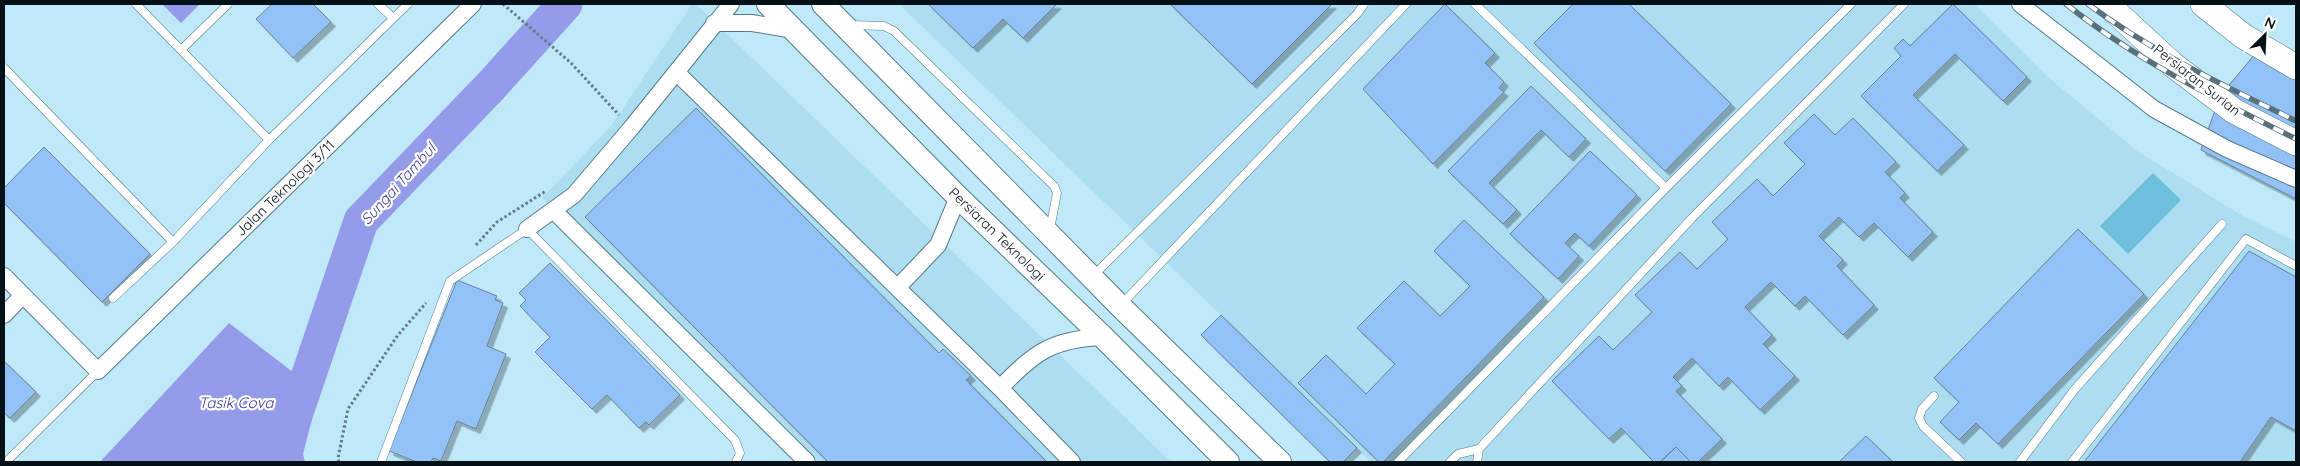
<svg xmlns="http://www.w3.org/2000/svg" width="2300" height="466" font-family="Quicksand,sans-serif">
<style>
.built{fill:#adddf1}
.green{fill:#6dbfdc}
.water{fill:#949ce9}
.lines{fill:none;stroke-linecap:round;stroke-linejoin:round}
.river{stroke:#949ce9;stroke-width:35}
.building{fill:#92c2f6;stroke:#688099;filter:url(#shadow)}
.lane-casing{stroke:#557b89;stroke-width:9}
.street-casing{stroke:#557b89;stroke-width:18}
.secondary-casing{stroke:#557b89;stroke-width:24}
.primary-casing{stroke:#557b89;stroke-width:26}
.path{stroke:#607b86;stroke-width:3;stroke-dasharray:2.5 2.5;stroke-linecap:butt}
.lane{stroke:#fff;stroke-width:8}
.street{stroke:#fff;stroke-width:16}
.secondary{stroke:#fff;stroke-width:22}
.primary{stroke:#fff;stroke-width:25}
.rail-casing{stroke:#58727c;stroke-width:5.5}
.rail{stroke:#fff;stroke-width:4;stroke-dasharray:11;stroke-linecap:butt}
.labels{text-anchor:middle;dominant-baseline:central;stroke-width:4.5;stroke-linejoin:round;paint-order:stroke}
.street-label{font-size:14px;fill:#031016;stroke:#fff}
.water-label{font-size:15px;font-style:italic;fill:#3b3a93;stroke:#fff}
</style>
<defs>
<filter id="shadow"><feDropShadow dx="4.5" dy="4.5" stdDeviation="0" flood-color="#0004"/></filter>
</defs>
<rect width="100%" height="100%" fill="#bfe8f8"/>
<path class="built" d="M692,4H696L1171,462H801L542,198L612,125Z
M899,4H1974L2048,77L2137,151L2243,216L2296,242V462H1371L1357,449L1343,462H1330L1201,335L1221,315Z"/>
<path class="green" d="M2153,173L2181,200L2128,254L2100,226Z"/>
<path class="water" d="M162,4H200L181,23Z
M229,323L319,392L303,454L305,462H100Z"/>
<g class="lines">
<path class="river" d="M281,462L286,442L361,221L491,86L565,4"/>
</g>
<path class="building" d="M272,4H313L331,22L293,58L256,19Z
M928,4H1057L1023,38L1003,19L973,48Z
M1170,4H1332L1252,84Z
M1445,4L1495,53L1485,63L1504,82L1499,88L1504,92L1433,164L1363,89Z
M1573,4H1629L1731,104L1665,171L1534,43Z
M1953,4L2027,77L2003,101L1955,54L1913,95L1964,145L1937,171L1861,96L1901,56L1894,48L1903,39L1910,46Z
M2255,54L2296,75V199L2201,150L2220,96Z
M1531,86L1586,139L1569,157L1541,130L1489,183L1517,210L1503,224L1448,171Z
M696,108L939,353L943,349L971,376L966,380L1047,462H828L585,217Z
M1814,114L1835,135L1853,118L1896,162L1885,172L1905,193L1900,198L1933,232L1908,257L1874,223L1859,237L1839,217L1819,236L1843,260L1837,266L1874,305L1843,335L1805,296L1795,306L1771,282L1745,307L1772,335L1763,344L1795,376L1760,410L1728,377L1719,386L1692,358L1673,377L1682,386L1676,391L1722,439L1698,462H1691L1676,447L1660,462H1654L1621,428L1609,439L1552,381L1599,336L1613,350L1652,312L1635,295L1680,252L1697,269L1728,239L1712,222L1757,179L1773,196L1805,164L1784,143Z
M44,147L150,254L102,302L4,203V188Z
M1590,151L1637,195L1589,246L1575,233L1565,243L1579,256L1558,279L1510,234Z
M1464,220L1544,297L1383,462H1379L1298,383L1326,355L1366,394L1395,364L1357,328L1404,281L1440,316L1470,286L1434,251Z
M2078,229L2144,294L1998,444L1976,423L1959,440L1940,422L1959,402L1934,378Z
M2249,251L2296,277V431L2271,417L2240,462H2084Z
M550,263L680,395L649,425L646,422L639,428L607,395L592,409L535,352L550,337L520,306L526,300L519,293Z
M457,280L497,296L495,300L503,303L487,346L506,354L476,429L457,421L441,461L433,458L431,462H417L389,451Z
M1221,315L1357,448L1343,462H1330L1201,335Z
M4,361L36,392L10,418L4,413Z
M1866,436L1893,462H1839Z
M1676,447L1691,462H1660Z"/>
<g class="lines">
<g class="lane-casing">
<path id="lane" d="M136,4L269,140
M378,4L393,18
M1475,4L1666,188
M851,25L884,26L894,31L1054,186L1057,193L1050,229
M182,49L228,4
M4,68L173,242
M1094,275L1357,14L1364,4
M113,298L173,242L269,140L408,4
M1121,305L1406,4
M1934,396L1922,409L1919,418L1923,426L1961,462
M6,462L98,371
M381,462L450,281L527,229L735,440L740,453L736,462
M1398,462L1666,188L1851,4
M1450,462L1458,454L1479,449L1692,218L1904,4
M1477,462L1479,449
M2020,462L2075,389L2222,224
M2072,462L2246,239L2296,266"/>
</g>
<g class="street-casing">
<path id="street" d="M2020,4L2154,109L2227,149L2296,179
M714,23H752L794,30
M676,72L1000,388L1072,462
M553,210L807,462
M527,229L574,195L632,127L731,4
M4,276L98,371L473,4
M898,287L938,245L958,197
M4,315L23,295
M1000,388C1035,352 1052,339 1103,337"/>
</g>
<g class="secondary-casing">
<path id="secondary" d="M768,4L958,197L1103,337L1228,462
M823,4L1120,306L1280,462"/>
</g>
<g class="primary-casing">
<path id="primary" d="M2107,4L2173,65L2234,111L2296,143
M2203,4L2243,36L2296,67"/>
</g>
<path class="path" d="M503,4L571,63L619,115
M476,245L497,222L546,191
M339,462L338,458L348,409L398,335L426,303"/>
<use href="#lane" class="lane"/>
<use href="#street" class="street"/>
<use href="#secondary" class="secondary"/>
<use href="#primary" class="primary"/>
<g class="rail-casing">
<path id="rail" d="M2066,4C2136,60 2216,99 2296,139
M2088,4C2152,52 2225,86 2296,121"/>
</g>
<use href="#rail" class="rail"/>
</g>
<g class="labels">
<g class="street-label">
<text transform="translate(2197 80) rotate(38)">Persiaran Surian</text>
<text transform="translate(285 188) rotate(-44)">Jalan Teknologi 3/11</text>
<text transform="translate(997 234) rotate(44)">Persiaran Teknologi</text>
</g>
<g class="water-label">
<text transform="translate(398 184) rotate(-48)">Sungai Tambul</text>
<text x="236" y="402">Tasik Cova</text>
</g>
</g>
<rect width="2300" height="466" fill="none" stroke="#031016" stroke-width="10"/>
<g transform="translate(2265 35) rotate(24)" stroke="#ffffff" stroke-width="4" paint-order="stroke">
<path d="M0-4L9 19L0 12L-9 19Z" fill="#031016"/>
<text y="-8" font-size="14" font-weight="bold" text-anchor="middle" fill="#031016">N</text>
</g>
</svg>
